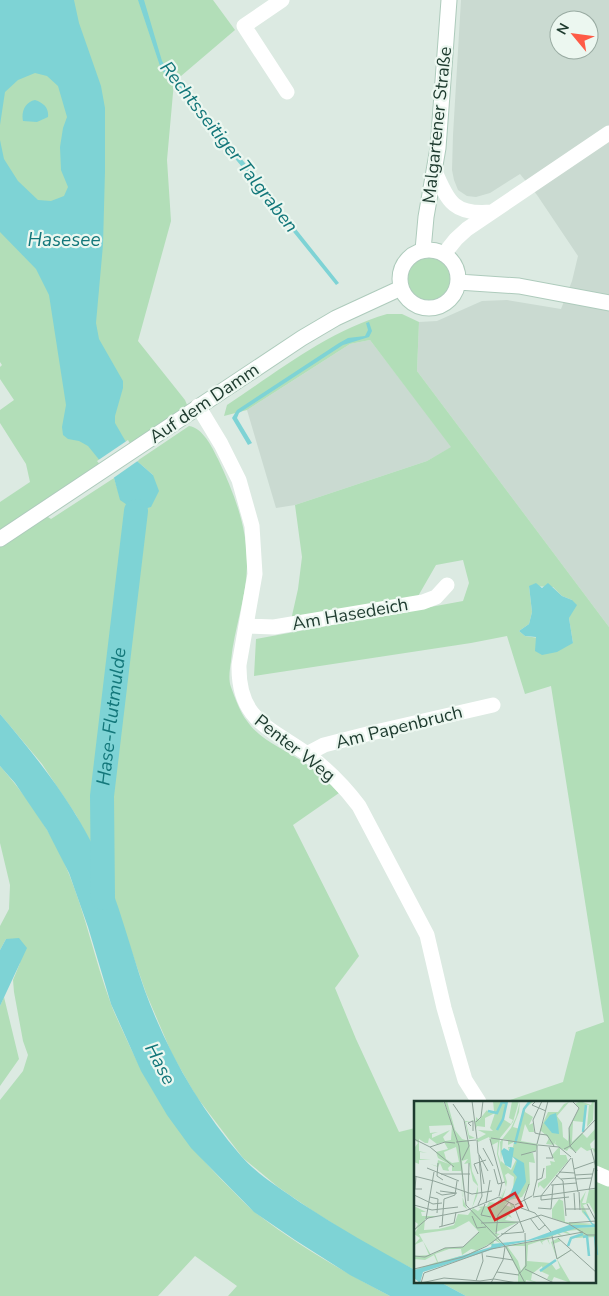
<svg xmlns="http://www.w3.org/2000/svg" width="609" height="1296" font-family="'Nunito Sans',sans-serif">
<style>
.built{fill:#cadad1;fill-rule:evenodd}
.green{fill:#b2deb8;fill-rule:evenodd}
.water{fill:#7ed3d5}
.pier{fill:#dceae2}
.lines{fill:none;stroke-linecap:round;stroke-linejoin:round}
.stream{stroke:#7ed3d5;stroke-width:4}
.river{stroke:#7ed3d5;stroke-width:24}
.secondary-casing{stroke:#aecbbc;stroke-width:17}
.street{stroke:#fff;stroke-width:15}
.secondary{stroke:#fff;stroke-width:15}
.labels{text-anchor:middle;dominant-baseline:central;stroke-width:4.5;stroke-linejoin:round;paint-order:stroke}
.street-label{font-size:18px;fill:#1d3a2e;stroke:#ecf7f0}
.water-label{font-size:19px;font-style:italic;fill:#13777a;stroke:#ecf7f0}
.inset-river{fill:none;stroke:#7ed3d5;stroke-width:2.5}
.inset-road{fill:none;stroke:#90a49a;stroke-width:1}
.view{fill:#d62828;fill-opacity:0.15;stroke:#d62828;stroke-width:2.5}
.inset-edge{fill:none;stroke:#1d3a2e;stroke-width:2.5}
</style>
<rect width="100%" height="100%" fill="#dceae2"/>
<path class="built" d="M461,0H609V627L417,371L419,322L437,321L482,301L507,300L561,309L572,281L578,256L537,195L520,174L490,193L476,197L467,196L458,190L454,180L452,170L453,135ZM559,20H589V50H559Z
M370,340L452,447L427,461L295,505L276,508L247,410L350,344Z"/>
<path class="green" d="M0,0H213L235,30L174,82L167,160L171,221L138,341L185,400L190,412L40,512L51,519L114,478L121,500L153,475L137,461L189,426C203,428 212,447 218,459C234,493 248,528 247,567C246,599 234,629 231,661C230,669 228,679 231,687C235,698 240,712 247,721C260,740 284,749 302,761C316,771 328,782 339,793L293,825L359,956L335,988L356,1039L399,1132L415,1128V1270L367,1245L313,1211L278,1187L243,1158L196,1096L172,1054L146,993L100,860L76,815L42,764L0,714V502L30,482L26,464L0,423V410L14,400L0,379V367L2,365L0,362Z
M408 279a21 21 0 1 1 42 0a21 21 0 1 1-42 0Z
M387,314H402L419,322L417,371L609,627V1296H466L440,1282H595V1102H504L563,1082L576,1032L604,1022L551,686L525,694L507,636L471,643L254,676L256,639L463,601L469,583L463,560L436,565L417,598L291,620L298,589L302,557L295,505L427,461L451,447L370,340L350,344L247,410L224,416L227,405C277,372 328,331 387,314ZM529,586L553,587L562,596L572,600L569,618L573,643L525,636L519,631L529,624L532,612Z
M0,766C28,798 54,835 69,874C86,916 95,961 111,1004C115,1015 121,1027 126,1038C152,1096 186,1145 231,1189C239,1197 247,1206 256,1213C297,1245 344,1272 390,1296H228L237,1286L195,1256L158,1296H0V1100L23,1071L28,1055L23,1041L14,992L13,980L20,963L6,939L0,950V926L9,909L10,885L0,843Z
M4,997L19,1059L0,1086V1006Z"/>
<path class="water" d="M0,0H74L79,23L101,86L105,108V171L103,245L96,323L99,339L123,381V388L115,416V423L137,461L153,475L159,491L151,507L136,511L120,500L114,478L88,446L79,441L68,439L63,435L62,427L66,405L49,295L36,269L0,232V140L4,159L18,181L38,200L51,201L64,196L68,187L61,170L60,147L63,128L67,117L58,86L47,76L35,73L18,80L5,92L0,125Z
M138,0H144L162,61L168,70L254,174L259,181L256,184L161,69Z
M35,100C44,103 49,108 48,117L37,122L23,121C21,112 25,102 35,100Z
M272,199L339,283L336,285L269,202Z
M369,322L372,331L369,337L343,345L239,413L237,418L252,443L248,445L232,418L237,410L339,343L348,338L365,336L368,330L366,323Z
M536,583L542,588L548,583L562,596L572,600L577,605L569,618L573,643L557,652L542,655L535,651L536,637L525,636L519,631L529,624L532,612L529,586Z
M0,714C38,759 75,805 100,860C119,902 130,948 145,991C167,1051 200,1109 242,1157C258,1175 281,1189 301,1203C338,1227 376,1249 415,1270V1282H440L466,1296H390L350,1275L295,1240L254,1212L191,1148L167,1115L141,1071L111,1004L88,927L69,873L47,830L15,783L0,766Z
M19,938L27,948L0,1006V950L6,939Z"/>
<path class="pier" d="M128,440L139,460L112,479L97,461Z"/>
<g class="lines">
<path class="stream" d="M255,180L272,202"/>
<path class="river" id="s1" d="M103,898L102,796L136,511"/>
<g class="secondary-casing">
<path id="secondary" d="M400 279a29 29 0 1 1 58 0a29 29 0 1 1-58 0Z
M423,250L426,217L438,148L449,0
M458,282L519,286L609,303
M0,539L302,338L336,318L401,288"/>
</g>
<path class="street" d="M282,0L244,26L287,92
M435,171C448,203 455,215 491,212
M444,254L456,239L467,229L609,133
M198,406L221,444L239,480L252,526L255,574L239,665C238,720 269,727 307,754C327,769 344,786 359,806L427,935L444,1008L465,1080L479,1102
M247,626L274,627L423,602L436,597L447,585
M307,754L324,745L371,733L493,705
M595,1173L609,1179"/>
<use href="#secondary" class="secondary"/>
</g>
<g class="labels">
<g class="street-label">
<text transform="translate(437 125) rotate(-84)">Malgartener Straße</text>
<text transform="translate(204 403) rotate(-34)">Auf dem Damm</text>
<text transform="translate(350 614) rotate(-10)">Am Hasedeich</text>
<text transform="translate(399 727) rotate(-14)">Am Papenbruch</text>
<text transform="translate(295 748) rotate(38)">Penter Weg</text>
</g>
<g class="water-label">
<text transform="translate(229 147) rotate(52)">Rechtsseitiger Talgraben</text>
<text x="64" y="240">Hasesee</text>
<text stroke="none"><textPath href="#s1" startOffset="182">Hase-Flutmulde</textPath></text>
<text transform="translate(160 1064) rotate(62)">Hase</text>
</g>
</g>
<g transform="translate(414 1101)">
<rect width="182" height="182" fill="#dceae2"/>
<path d="M0,0H29L36,17L30,0H33L41,29L48,38L55,40L58,70L64,84V91L63,95L58,107L64,85L59,80L55,62L50,63L54,58L48,60L49,73L50,98L47,64L48,95L53,108L49,105L47,70H38V63L34,67L35,70L29,69L26,62L24,66L16,63L23,65L24,59L35,63L24,57L22,51L34,48L30,41L23,43L15,37L14,42H11L5,38V50L13,52L6,51V58H17L5,59V63L0,61V43L1,46L4,42L0,38ZM38,24L37,39L31,40L29,36L36,29L18,37V33L24,31L16,32L15,25ZM42,46L45,61L38,62L32,58L30,51ZM79,0H93L89,18L97,23L99,19L95,17L98,0H105L99,21L86,37L84,53L87,62L86,41L97,27L102,16L106,0L105,11L99,26L106,28L110,8L117,0L119,1L111,7V11L119,16L115,24L119,22L120,31H115L111,23L107,40L124,43L122,50L116,51L119,52L121,62L115,61L116,83L108,96L96,99L91,104L97,106L95,101L101,104L95,112L98,117L94,115L91,119L105,121L80,132L86,133L83,135L88,142L73,129L88,143L80,139L79,145L75,143L45,159L0,169L23,161L20,154L11,159L0,158V155L15,154L9,140L0,144L6,137L0,133L5,125L0,130L4,123L0,120V105L12,111H7L8,115H24L11,118L10,129L25,128L40,124L44,113L54,114L59,107L64,110L67,107L64,106L73,105L75,101L83,102L91,87L80,110L92,87L89,97L91,98L99,89L100,76L94,72L91,74L93,81L92,86L83,53L84,41L78,44L75,36L64,41L61,37L55,38L51,20H62V16L65,19L73,9L75,12L80,10ZM81,12L76,27L79,30L64,29L72,33L63,38L55,34L52,21L61,19V30L63,25L71,26V17ZM89,38L94,39V44L100,41L99,46H94L95,50H97L95,47H99L98,55L102,59L97,69L87,60ZM55,120L65,131L49,146L31,147L17,154L5,133L40,128ZM35,148H47L48,154L57,148L62,149L46,158L47,155L24,161L21,153ZM166,0L177,4L178,1L180,0L179,19L173,26L175,4H172L169,31V21L159,20L158,41L168,32L173,37L182,27V37L176,43L177,47L182,48L180,52L179,48L173,50L167,46L162,51L155,47L153,50L146,47V54H152L154,60L130,88L126,84L124,87V82L132,77V65L137,64L136,60L141,61L138,54L145,46L141,43L142,39L140,44L132,43L135,37L126,29L134,11H144L150,3L155,1L143,15L148,22L149,36L154,40L155,27L165,7L161,3ZM182,88V115L175,102L169,104L178,122L168,111L166,100L172,90L168,102H172L175,89ZM145,98L149,100L151,121L182,123L160,125L138,117V108ZM182,126L181,136L161,137L167,132L163,129L152,130L158,134L148,131L145,132L149,136L143,133L134,137L136,144L133,138L128,141L129,144L126,140L114,144L113,160L137,162L142,169L146,167L137,141L144,137L147,140L139,143L143,157L157,149L143,158L157,182L140,176L138,180L133,178L135,174L126,170L129,169L128,165L118,173L117,179L125,182L112,179V182H104V170L91,145L117,141L149,130L162,127ZM93,145H112L111,164L107,170L104,160Z" fill="#b2deb8" fill-rule="evenodd"/>
<path d="M142,12L144,23L145,33L138,32L130,22L136,14ZM96,46L100,47L97,67L91,64L87,50L90,47L95,50ZM98,55L110,62L112,81L105,93L94,99L103,76L99,71L103,60ZM169,110L171,111L174,115L178,122L182,124V126L163,127L130,137L89,145L9,171L6,182L0,177V169L77,146L78,143L114,139L155,124H178Z" fill="#7ed3d5"/>
<path class="inset-river" d="M74,10L83,12L88,1L92,2M83,29L89,18L93,0M169,31L172,4M101,43L110,8L116,0M181,135L183,154M169,136L173,135L175,155M154,145L157,137L169,133M126,170L142,159"/>
<path class="inset-road" d="M30,0L45,45L52,104L92,146L111,182M58,0L63,38M122,0L118,4L132,10M158,0L165,7L155,27L156,45L162,52M39,3L50,19L55,45L48,59M62,21L67,16L69,0M57,25L54,22L59,20V30M125,33L121,32L119,19L128,0M125,33L133,34L140,45M77,37L123,44M0,38L16,46L40,66M76,38L88,82L85,95M63,39L64,52L74,70M42,41L62,39M123,43L134,0M124,44L145,46L157,56M16,46L31,41L41,42M69,47L79,65M150,48L156,45L183,17M177,48L183,70M107,54L122,50M132,57H139L135,46M158,57L164,91M66,61L70,83M24,62L23,75L29,79M13,67L45,80M80,68L84,83L91,81M160,68L180,61M145,71L161,72M27,73H56M64,73L60,63L72,59M142,74L149,80L152,115M161,74L179,73M0,75L20,80M2,75L1,88H8M147,78L162,77M162,78L178,77M123,79L128,77L130,67M20,80L58,93L78,90M115,83L110,98L115,110M137,84L163,82M175,89L180,67M26,90L41,92M22,91L28,94L43,92M165,91L166,109M160,92L161,109M0,94L19,103L28,102M119,95L123,78V44M127,95L157,57M127,95V99L155,96M16,96L24,98L23,112M85,96L100,104M119,96L183,87M54,100L55,62M72,102L76,79M71,103L67,114L77,116M0,104L18,109L44,106M64,104L68,95L65,54M101,104L118,95M100,105L110,131M107,107L121,112L137,131M124,107L137,108L139,84M152,108H175M58,115L63,127L72,126M116,117L125,129L131,124M12,118L20,71M106,121L127,114L155,123L173,134H183M67,122L106,121M155,122L182,120L173,103M28,125L30,98L41,94L43,80M25,126L40,122L42,111M0,129L14,117L51,110L85,96M82,133L84,114L95,101M87,133L110,131M138,135L143,158L157,149M144,137L183,172M0,155L11,156L31,147L49,146L65,131M72,155L99,159M0,168L49,156L73,145L104,122M111,168L140,182M83,171L105,174M105,173L112,165L111,132M62,180L69,160L68,152M7,182L10,172L77,148L169,131M7,182L30,177L66,180L80,178L103,182M77,182L89,159L91,146"/>
<path class="view" d="M101,92L108,105L81,119L75,107Z"/>
<rect width="182" height="182" class="inset-edge"/>
</g>
<g transform="translate(574 35) rotate(299)"><circle r="24" fill="#ecf7f0" stroke="#99aba2"/>
<path d="M0-4L9 19L0 12L-9 19Z" fill="#fe5a46"/>
<text y="-8" font-size="14" font-weight="bold" text-anchor="middle" fill="#1d3a2e">N</text>
</g>
</svg>
